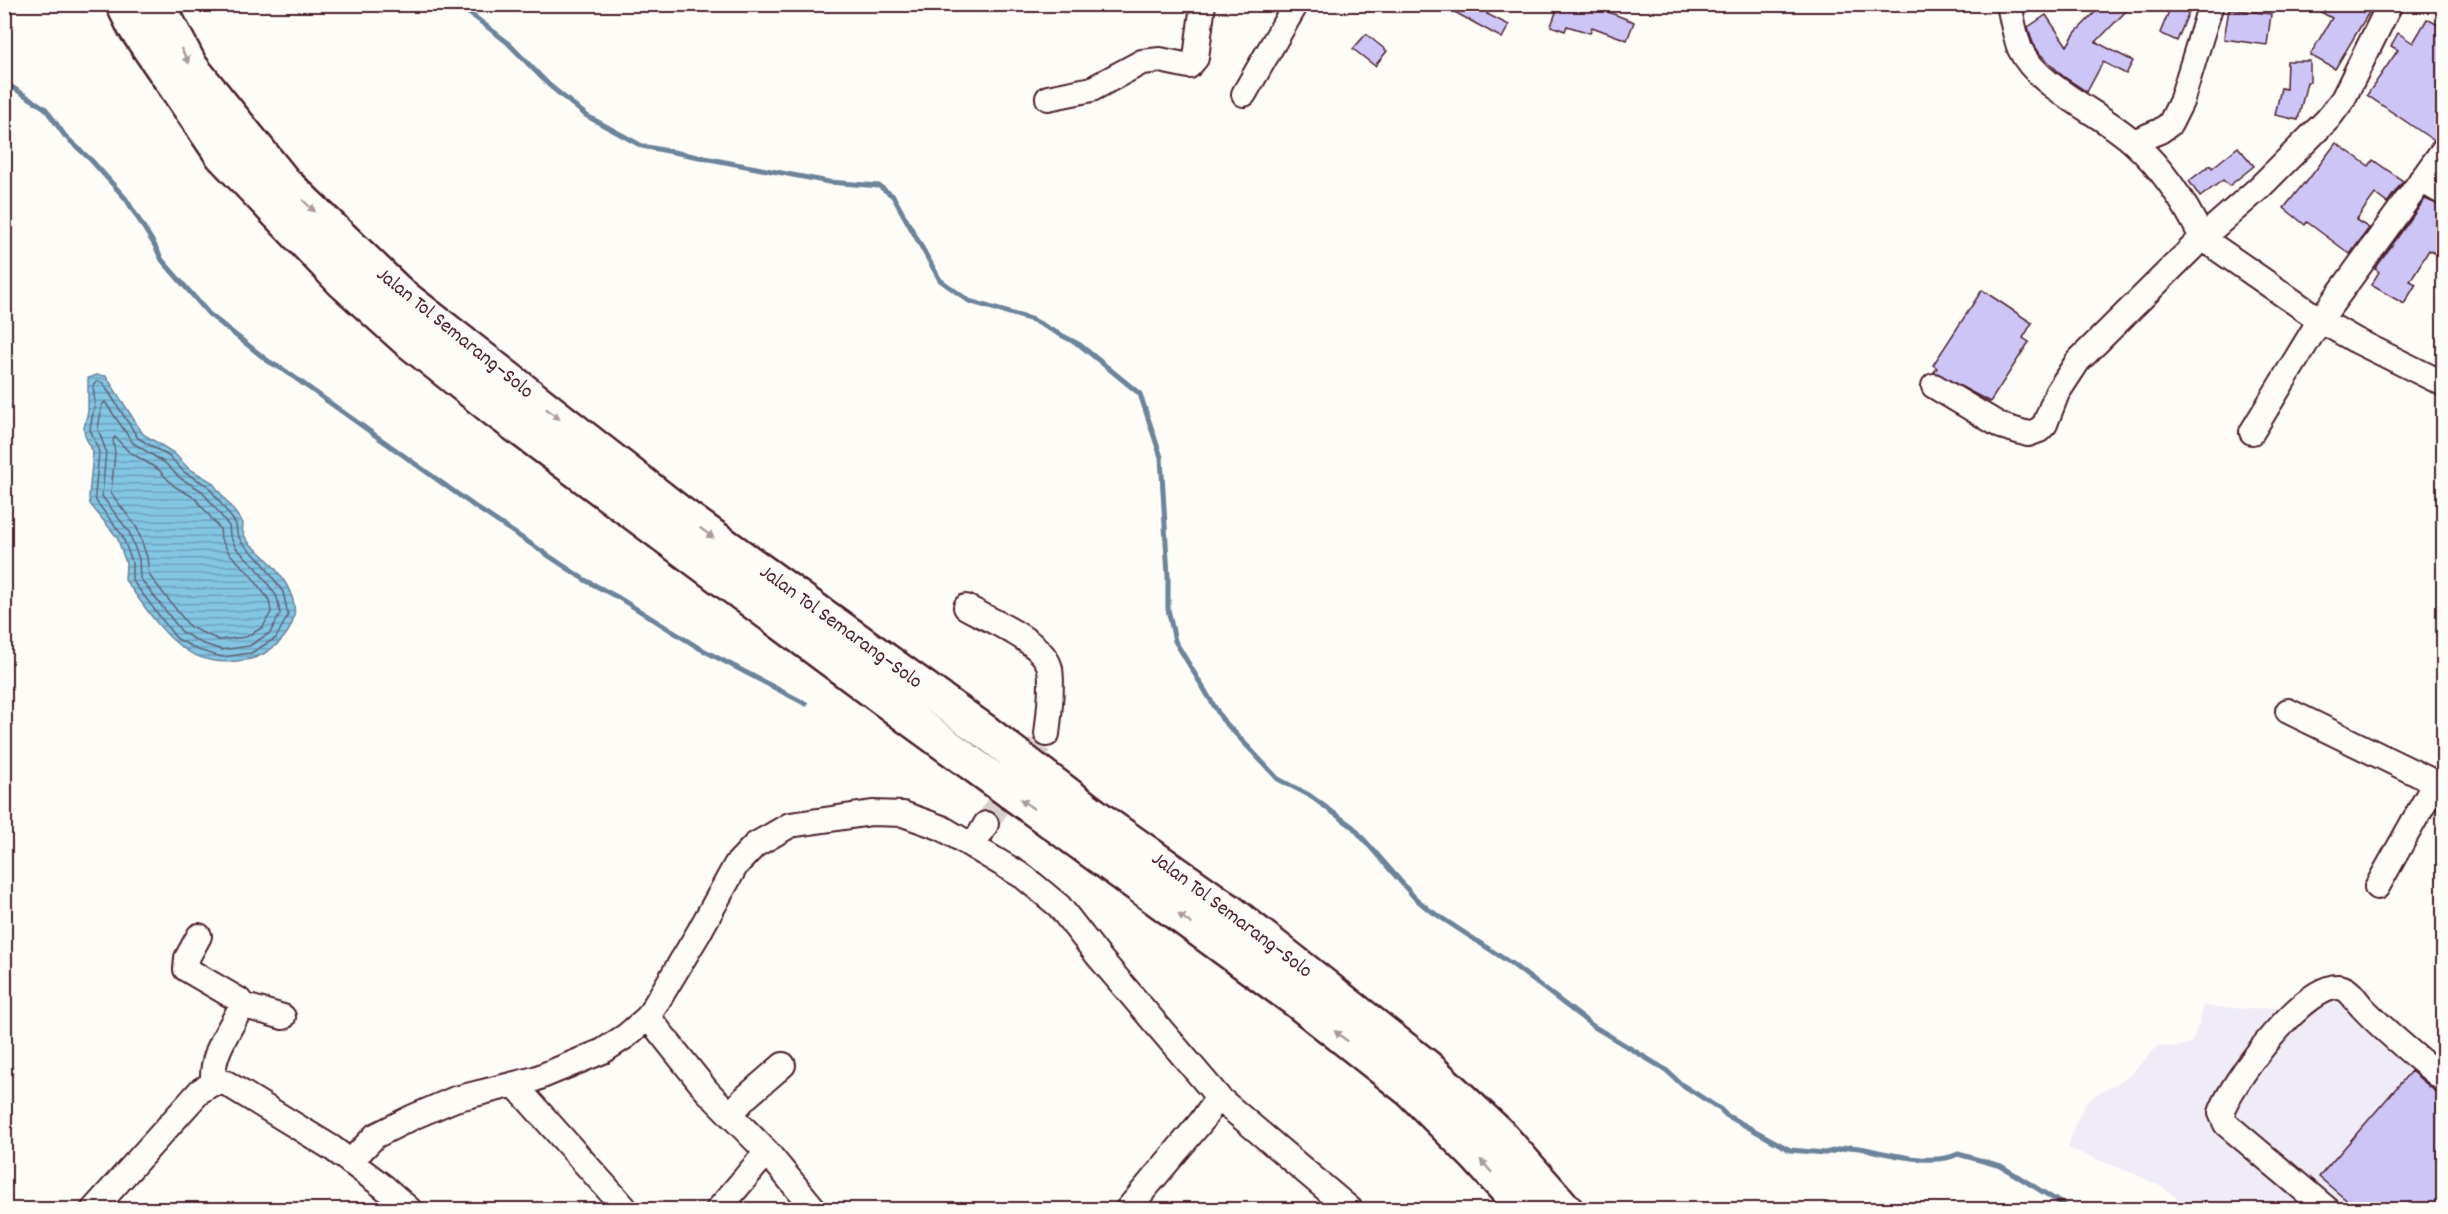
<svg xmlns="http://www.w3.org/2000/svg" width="2448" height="1214" font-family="Dekko,sans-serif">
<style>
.built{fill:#efecf7}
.water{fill:url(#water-rules);stroke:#6c839a;stroke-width:1.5}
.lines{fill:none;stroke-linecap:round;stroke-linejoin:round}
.shore{stroke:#616275;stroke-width:1.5}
.stream{stroke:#6c839a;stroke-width:5}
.building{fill:#cec5f7;stroke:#4a1f2b;stroke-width:1.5}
.minor-tunnel{stroke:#d9d0ce;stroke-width:24;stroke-dasharray:24 12;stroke-linecap:butt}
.minor-casing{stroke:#4a1f2b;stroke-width:28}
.highway-casing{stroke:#4a1f2b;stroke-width:38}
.minor{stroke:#fdfcf7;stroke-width:24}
.highway{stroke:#fdfcf7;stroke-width:33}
.oneway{fill:#ac999b}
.labels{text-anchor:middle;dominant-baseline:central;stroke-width:4.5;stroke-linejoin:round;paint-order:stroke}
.street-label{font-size:21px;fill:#4a1f2b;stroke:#fdfcf7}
</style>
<defs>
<pattern id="water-rules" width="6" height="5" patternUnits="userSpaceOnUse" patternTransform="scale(1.5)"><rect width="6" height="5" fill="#83c6e4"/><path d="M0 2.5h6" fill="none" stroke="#6da0b9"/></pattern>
</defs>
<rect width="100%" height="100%" fill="#fdfcf7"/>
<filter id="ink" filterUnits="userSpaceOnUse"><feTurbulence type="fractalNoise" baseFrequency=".0167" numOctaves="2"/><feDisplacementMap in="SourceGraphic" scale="12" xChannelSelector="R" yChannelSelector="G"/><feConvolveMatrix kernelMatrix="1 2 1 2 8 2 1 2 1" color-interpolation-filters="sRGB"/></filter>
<g filter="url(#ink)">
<path class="built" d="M2337,973L2372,989L2371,1006L2399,1020L2396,1037L2443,1066V1209H2192L2162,1187L2137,1175L2068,1148L2074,1127L2086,1103L2094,1096L2128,1077L2158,1046L2177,1047L2191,1043L2200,1022L2203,1006L2252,1009L2282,1007Z"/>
<path class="water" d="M97,375L106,376L143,434L174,453L188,468L212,482L243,523C243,524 242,531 243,532C245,542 257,549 264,556C277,569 298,595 294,616C291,633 277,646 263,654C255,659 246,660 237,661C180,669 155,619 125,580L126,563L117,537L90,504L89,496L93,452L85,436L84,428L88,411V378Z"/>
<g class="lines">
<path class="shore" d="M97,381L103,383L138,438L170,457L184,472L208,486L236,524L237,533L242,543L262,562L283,592L288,615L276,638L251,653L222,657L198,650L176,638L132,580V562L122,535L96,501L95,495L99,452L90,429L95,403L93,386Z
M105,402L133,443L165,463L180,478L202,491L229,526L230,536L236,548L256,567L277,597L280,614L270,633L249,646L222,650L201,643L182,632L140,578L139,559L129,532L102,496L106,451L98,429L102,405Z
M115,437L128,451L159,470L174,486L195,498L220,529L221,539L229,553L249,573L269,600L271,612L263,627L246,637L219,640L190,627L149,575L147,557L137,528L111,493L115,453L113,440Z"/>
<path class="stream" d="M455,4L476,18L507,42L549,85L587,116L642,146L829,182L879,186L893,196L940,280L969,301L1033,320L1080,345L1140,394L1161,457L1168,576V609L1175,641L1222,719L1278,779L1309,795L1353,827L1415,898L1428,909L1512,964L1593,1026L1666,1070L1681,1084L1720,1109L1726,1115L1790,1150L1825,1153L1850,1147L1859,1148C1887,1153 1932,1167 1958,1154L2001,1166L2072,1210
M4,82L45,108L65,136L92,161L126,199L154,244L162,260L209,314L268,361L284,370L477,508L585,580L619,598L699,648L806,704"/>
</g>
<path class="building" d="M1440,4H1493L1487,14L1509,25L1502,38Z
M1559,4L1582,10L1584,4H1599L1598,8L1634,22L1627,40L1592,27L1590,33L1567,26L1565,31L1551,26Z
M2103,4H2133L2096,42L2133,61L2126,74L2103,62L2087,92L2064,77L2040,54L2033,43L2028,27L2046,15L2067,46L2075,33Z
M2172,4H2192L2177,41L2160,33Z
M2306,4H2374L2335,69L2310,55L2332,18Z
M2229,9L2271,14L2267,45L2224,39Z
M2427,19L2444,28V135L2433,140L2367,95L2398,50L2391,46L2398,33L2413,43Z
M1366,34L1387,51L1375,66L1353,49Z
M2287,61H2310V82H2307L2298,120L2275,115L2281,88L2286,89Z
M2336,143L2369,166L2373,160L2403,181L2387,203L2375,194L2356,220L2369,228L2350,254L2307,222L2305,225L2284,208L2304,183L2305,184Z
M2238,147L2254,166L2229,186L2223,180L2200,197L2189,181L2210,165L2212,168Z
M2425,199L2444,207V250L2438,246L2434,253L2429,250L2410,281L2416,284L2404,304L2371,285L2379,272L2375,269Z
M1982,290L2032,323L2023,338L2029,342L1990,402L1934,372L1937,368L1933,365Z
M2411,1071L2435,1091L2444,1094V1209H2357L2319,1177Z"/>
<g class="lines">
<path class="minor-tunnel" d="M986,824L1047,734"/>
<g class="minor-casing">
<path id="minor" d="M2009,4C2012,19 2015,36 2020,49C2038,88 2102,113 2133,142C2163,169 2185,202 2202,238L2320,320L2355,340L2444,384
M1244,94L1296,4
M1048,98L1092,89L1142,62L1160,60L1189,66L1196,58L1203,4
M2133,142L2160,131L2170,124L2181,102L2211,4
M2421,180L2444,193
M1934,386L2001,426L2028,434L2039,430L2045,424L2057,393L2078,361L2202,238L2259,188L2328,119L2343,99L2390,4
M2252,432L2320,320L2444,149
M966,607C989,620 1045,642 1050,669C1053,687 1049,716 1047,734
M2288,711L2444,787
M974,845L986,824
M2377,887L2435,783
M199,936L187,958L186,969L239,1000L242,1005C229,1032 211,1052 213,1083
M242,1005L283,1017
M648,1017L707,1091L767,1152L815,1210
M514,1084L624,1207
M730,1115L745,1098L783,1065
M350,1162L375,1136L413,1117L455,1099L535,1079L603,1051L626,1036L648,1017L698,934L736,865L755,845L790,825L872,813L903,814L942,828L1024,877L1059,906L1099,957L1220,1099
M93,1210L200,1091L213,1083H226L332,1148L384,1187L410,1210
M718,1210L767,1152
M1127,1210L1201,1122L1212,1106L1220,1099L1351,1210
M2328,1210L2226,1124L2221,1113C2230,1084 2309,976 2343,988C2351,991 2356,1001 2362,1007C2387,1034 2416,1056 2444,1080"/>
</g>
<g class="highway-casing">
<path id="highway" d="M123,4L134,26L222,155L343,282L405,338L495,410L908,717L1297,1001L1411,1091L1474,1154L1525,1210
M158,4L191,67L284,182L400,294L680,513L987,733L1109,826L1228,910L1427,1067L1499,1134L1566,1210"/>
</g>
<use href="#minor" class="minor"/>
<use href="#highway" class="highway"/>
</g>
<defs><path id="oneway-solid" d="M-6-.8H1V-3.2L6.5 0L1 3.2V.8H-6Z" transform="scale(1.5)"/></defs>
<g class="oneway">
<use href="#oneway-solid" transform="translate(185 56) rotate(62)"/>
<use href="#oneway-solid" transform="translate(309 206) rotate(44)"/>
<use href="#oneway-solid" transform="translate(553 414) rotate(38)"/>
<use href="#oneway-solid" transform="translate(707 533) rotate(36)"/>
<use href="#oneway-solid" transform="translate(1027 804) rotate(-144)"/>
<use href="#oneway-solid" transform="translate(1185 919) rotate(-144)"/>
<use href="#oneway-solid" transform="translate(1341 1036) rotate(-142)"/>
<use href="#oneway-solid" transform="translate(1486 1166) rotate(-132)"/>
</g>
</g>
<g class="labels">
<g class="street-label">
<text transform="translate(454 334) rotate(39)">Jalan Tol Semarang–Solo</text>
<text transform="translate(840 628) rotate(36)">Jalan Tol Semarang–Solo</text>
<text transform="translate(1231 916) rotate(37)">Jalan Tol Semarang–Solo</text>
</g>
</g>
<rect width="2448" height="1214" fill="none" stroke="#fdfcf7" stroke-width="24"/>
<rect x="12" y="12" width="2424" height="1190" fill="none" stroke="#4a1f2b" stroke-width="2" filter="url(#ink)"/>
</svg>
